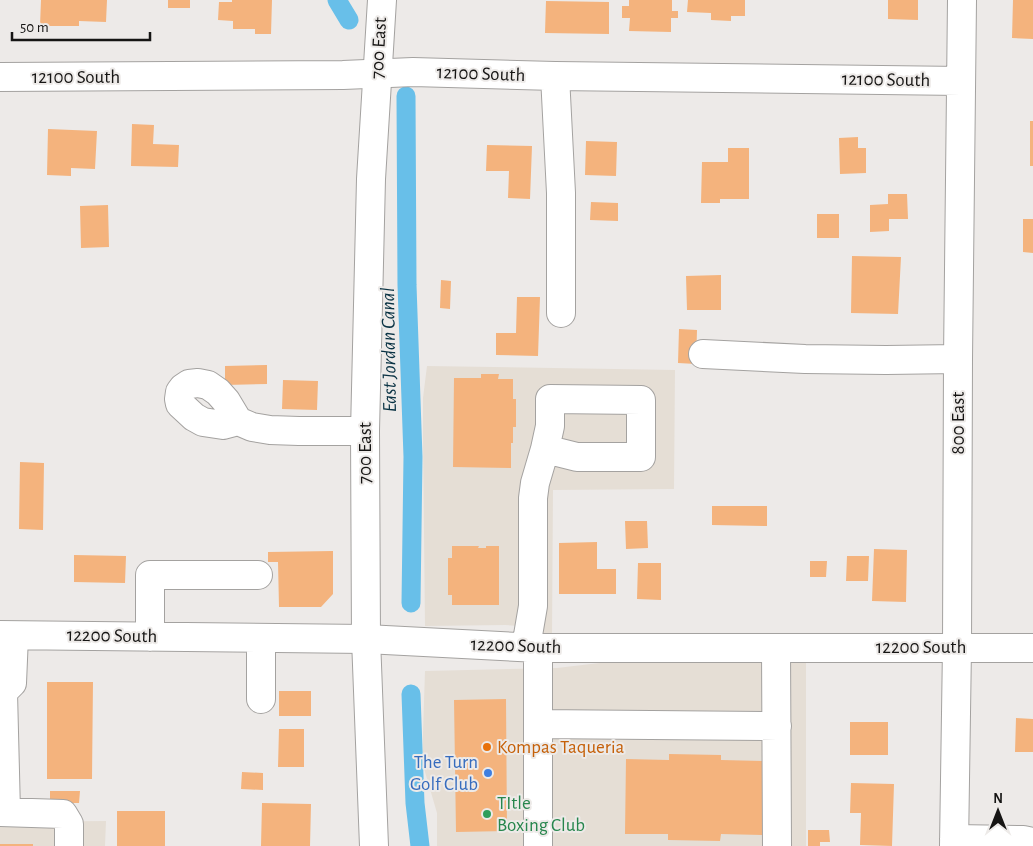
<svg xmlns="http://www.w3.org/2000/svg" width="1033" height="846" font-family="'Alegreya Sans',sans-serif">
<style>
.built{fill:#e5ded5}
.lines{fill:none;stroke-linecap:round;stroke-linejoin:round}
.canal{stroke:#68bfe9;stroke-width:19}
.building{fill:#f4b37d}
.minor-casing{stroke:#a4a2a0;stroke-width:30}
.major-casing{stroke:#a4a2a0;stroke-width:30}
.minor{stroke:#fff;stroke-width:28}
.major{stroke:#fff;stroke-width:28}
.food-dot{fill:#e8710a;stroke:#edeae8;stroke-width:2}
.shop-dot{fill:#3f7fe0;stroke:#edeae8;stroke-width:2}
.leisure-dot{fill:#2e9e5b;stroke:#edeae8;stroke-width:2}
.labels{text-anchor:middle;dominant-baseline:central;stroke-width:4;stroke-linejoin:round;paint-order:stroke}
.street-label{font-size:19px;fill:#161514;stroke:#edeae8}
.food-label{font-size:19px;fill:#c56008;stroke:#edeae8;text-anchor:start}
.shop-label{font-size:19px;fill:#366cbe;stroke:#edeae8;text-anchor:end}
.leisure-label{font-size:19px;fill:#27864d;stroke:#edeae8;text-anchor:start}
.water-label{font-size:20px;font-style:italic;fill:#093243;stroke:#edeae8}
</style>
<rect width="100%" height="100%" fill="#edeae8"/>
<path class="built" d="M427,366L675,370L674,489L553,490L552,635L519,626L505,625L425,626L423,437V398Z
M608,662L806,663V846H437V813L423,765V733L425,671L557,668Z
M106,821L105,846H0V822Z"/>
<g class="lines">
<path class="canal" d="M337,0L349,20
M406,96L407,285L413,457L411,603
M411,694L415,803L420,846"/>
</g>
<path class="building" d="M41,0H107L106,22L79,21V26H40Z
M168,0H190V8H168Z
M232,0H272L271,34H255V29H233V21L218,20L219,2H232Z
M629,0H672V11H678V18H671V32L629,31L630,18H622V6H629Z
M688,0H745V16H731V21L711,20V13L687,12Z
M888,0H918V20L888,19Z
M1013,0H1033V39L1012,38Z
M546,1L609,2V34L545,33Z
M1030,121H1033V166H1030Z
M132,124L154,125L153,144L179,145L178,167L131,166Z
M48,129L97,131L95,169L71,168V176L47,175Z
M858,137V148H866V173L840,174L839,138Z
M586,141L617,142L616,176L585,175Z
M487,145L532,146L530,199L508,198L509,171H486Z
M728,148H749V199H720V203H701L702,162H728Z
M888,194H907L908,219H889V231L870,232V205L888,204Z
M591,202L618,203V221L590,220Z
M108,205L109,247L81,248L80,206Z
M817,214H839V238H817Z
M1023,219H1033V253L1023,252Z
M852,256L901,257L898,314L851,313Z
M721,275V310H687L686,276Z
M441,280L451,281L450,309L440,308Z
M517,297H540L538,356L496,355V333H516Z
M679,329L697,330L696,364L678,363Z
M267,365V384L225,385V366Z
M481,374H499L498,379H513V399H516V427H513V443H511V468L453,467L454,378H481Z
M283,380L318,381L317,410L282,409Z
M20,462L44,463L43,530L19,529Z
M712,506H767V526L712,525Z
M625,521H647L648,548L626,549Z
M597,542V569H616V594H559V543Z
M452,546H479L478,548H486V546H499V605H452V595H448V558H452Z
M874,549L907,550L906,602L872,601Z
M333,551V594L321,607H279L278,562H268V552Z
M74,555L126,556L125,583L74,582Z
M847,556H869L868,581H846Z
M810,561H827L826,577H810Z
M638,563H661V600L637,599Z
M47,682H93L92,779H47Z
M279,691H311V716H279Z
M506,699L507,831L456,832L454,700Z
M1016,718L1033,719V752H1015Z
M850,722H888V755H850Z
M279,729H304V767H278Z
M669,754L721,755V760L763,761L762,835L721,834L720,841L668,840V834H625L626,759L669,760Z
M242,772L263,773V790L241,789Z
M851,783L894,784L892,846L860,845L861,813H850Z
M50,791H80L79,803H50Z
M262,803L311,804L310,846H261Z
M117,811H165V846H117Z
M808,830H829L830,842H820V846H808Z
M0,844H33V846H0Z"/>
<g class="lines">
<g class="minor-casing">
<path id="minor" d="M555,76L561,193V313
M0,77L343,75L413,72L555,76L961,81
M703,354L805,359L886,360L958,359
M238,421L223,425L203,422L194,417L180,404L179,399L180,392L183,388L189,384L198,383L208,385L218,392L226,401L238,421L252,427L270,430L299,431H365
M0,635L366,639L538,648H1033
M150,637V575H258
M526,647L533,606V498L535,483L545,449L577,457H641V400L550,399V426L545,449
M538,648V846
M776,648L777,846
M3,692L6,812
M3,692L12,683L14,636
M261,699V638
M538,724L777,726
M0,812L63,814L69,824V846
M954,839L1023,840L1033,842
M954,846L957,647L958,359L962,0"/>
</g>
<g class="major-casing">
<path id="major" d="M374,846L366,639L365,431L371,179L382,0"/>
</g>
<use href="#minor" class="minor"/>
<use href="#major" class="major"/>
</g>
<circle class="food-dot" cx="487" cy="747" r="5"/>
<circle class="shop-dot" cx="488" cy="773" r="5"/>
<circle class="leisure-dot" cx="487" cy="814" r="5"/>
<g class="labels">
<g class="street-label">
<text transform="translate(379 48) rotate(-87)">700 East</text>
<text transform="translate(481 74) rotate(2)">12100 South</text>
<text x="76" y="77">12100 South</text>
<text transform="translate(886 80) rotate(1)">12100 South</text>
<text transform="translate(958 423) rotate(-90)">800 East</text>
<text transform="translate(365 453) rotate(-90)">700 East</text>
<text transform="translate(112 636) rotate(1)">12200 South</text>
<text transform="translate(516 646) rotate(2)">12200 South</text>
<text x="921" y="647">12200 South</text>
</g>
<g class="food-label">
<text x="497" y="747">Kompas Taqueria</text>
</g>
<g class="shop-label">
<text x="478" y="762">The Turn<tspan x="478" dy="22">Golf Club</tspan></text>
</g>
<g class="leisure-label">
<text x="497" y="803">TItle<tspan x="497" dy="22">Boxing Club</tspan></text>
</g>
<g class="water-label">
<text transform="translate(389 350) rotate(-91)">East Jordan Canal</text>
</g>
</g>
<g transform="translate(998 811)" stroke="#edeae8" stroke-width="4" paint-order="stroke">
<path d="M0-4L9 19L0 12L-9 19Z" fill="#161514"/>
<text y="-8" font-size="14" font-weight="bold" text-anchor="middle" fill="#161514">N</text>
</g>
<path d="M12 32v8h138v-8" fill="none" stroke="#161514" stroke-width="2.5"/>
<text x="20" y="32" font-size="15" fill="#161514" stroke="#edeae8" stroke-width="4" paint-order="stroke">50 m</text>
</svg>
